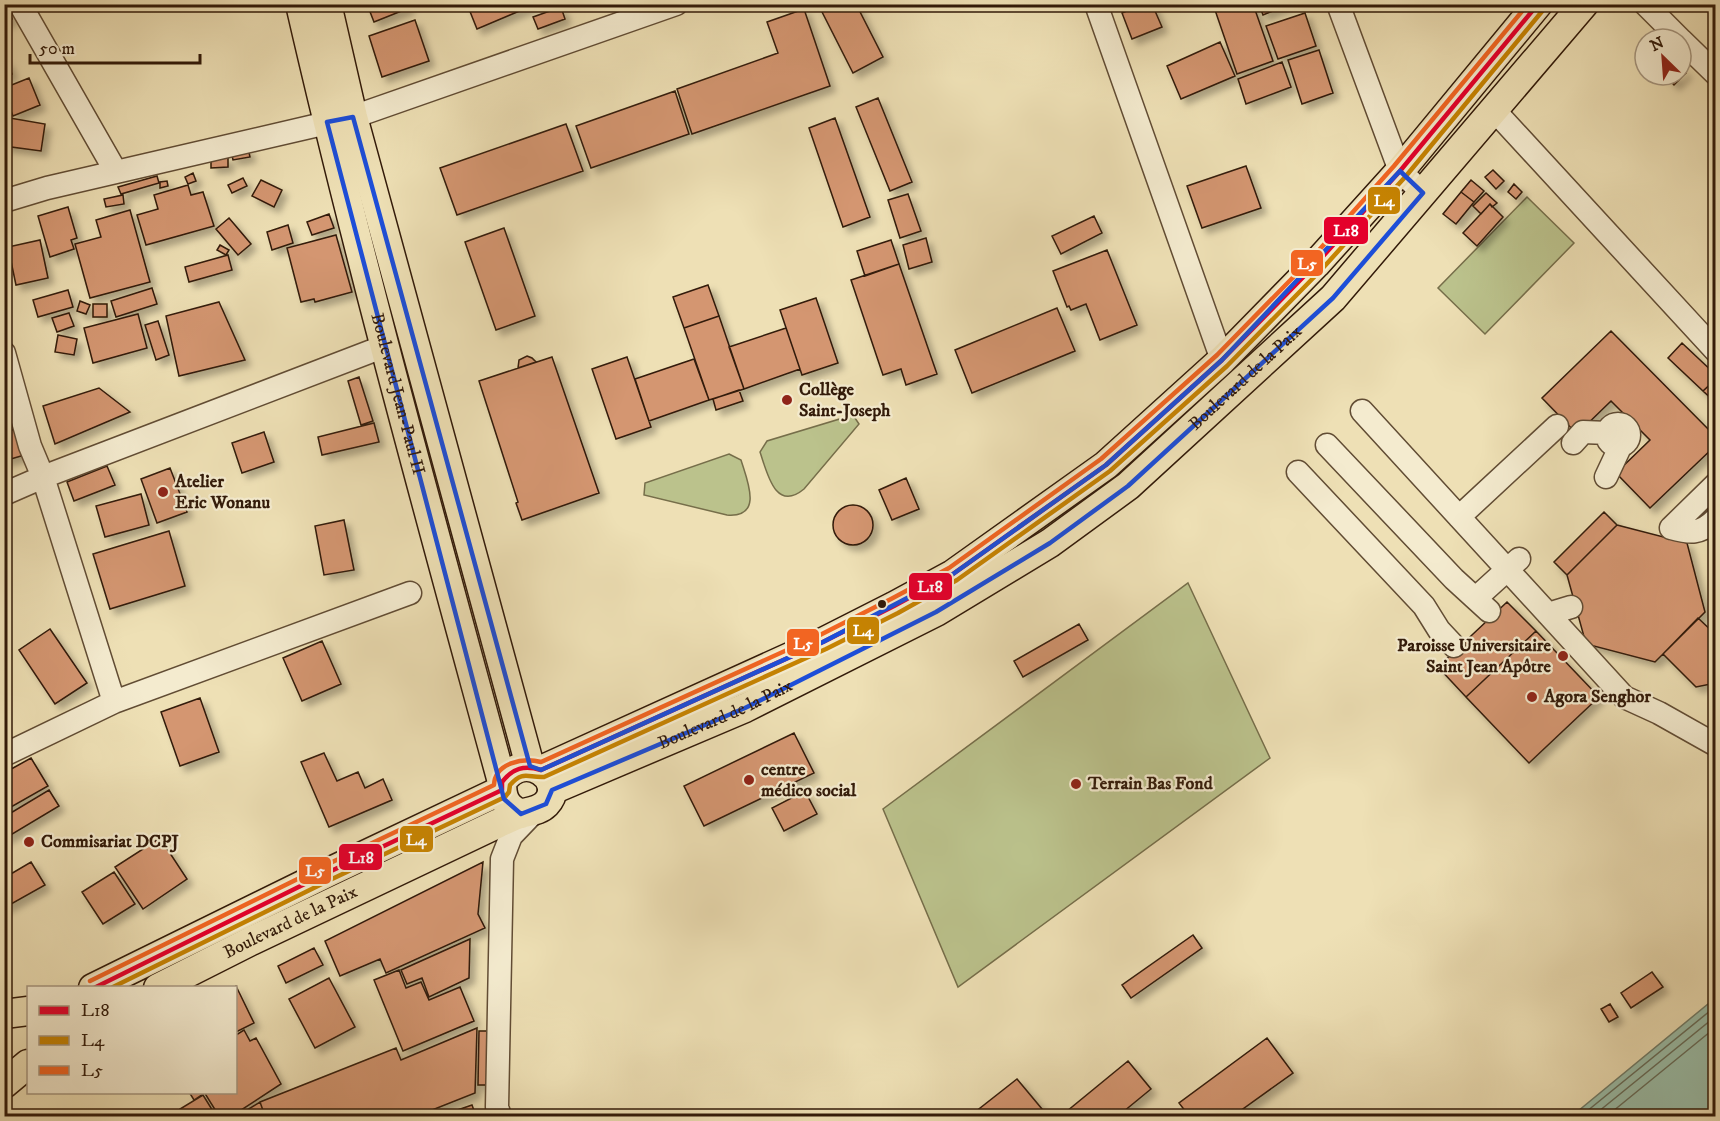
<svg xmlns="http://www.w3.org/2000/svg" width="1720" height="1121" font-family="'IM FELL DW Pica',serif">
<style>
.green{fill:#bbc28c;stroke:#766e4a;stroke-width:1.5}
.water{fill:#9abea9;stroke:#707c69;stroke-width:1.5}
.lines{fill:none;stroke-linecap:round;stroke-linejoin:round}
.shore{stroke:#666c59;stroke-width:1.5}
.building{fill:#d49671;stroke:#321a09;stroke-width:1.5;filter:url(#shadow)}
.minor-casing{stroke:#614c34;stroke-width:25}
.major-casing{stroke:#321a09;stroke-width:31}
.minor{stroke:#f4ebcf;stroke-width:22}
.major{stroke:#eee0b5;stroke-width:28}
.bus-1-casing{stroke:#f4ebcf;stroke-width:9}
.bus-2-casing{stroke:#f4ebcf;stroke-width:9}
.bus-3-casing{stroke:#f4ebcf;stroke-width:9}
.bus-1{stroke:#e4002b;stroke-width:4.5}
.bus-2{stroke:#c68302;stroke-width:4.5}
.bus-3{stroke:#f26522;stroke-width:4.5}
.marked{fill:none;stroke:#1d4ed8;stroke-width:4.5;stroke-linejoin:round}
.poi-dot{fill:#8f2418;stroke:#f4ebcf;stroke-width:2}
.bus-dot{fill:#321a09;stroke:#f4ebcf;stroke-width:2}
.labels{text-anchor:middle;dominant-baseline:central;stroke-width:4.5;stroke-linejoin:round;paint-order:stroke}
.street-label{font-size:18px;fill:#321a09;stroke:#f4ebcf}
.poi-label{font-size:18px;font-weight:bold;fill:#321a09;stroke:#f4ebcf;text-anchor:start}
.line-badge{stroke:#f4ebcf;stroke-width:2}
.badge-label{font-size:16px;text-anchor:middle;font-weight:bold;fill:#fff}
</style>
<defs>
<filter id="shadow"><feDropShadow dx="5.5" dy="5.5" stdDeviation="3" flood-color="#0004"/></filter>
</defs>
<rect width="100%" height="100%" fill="#eee0b5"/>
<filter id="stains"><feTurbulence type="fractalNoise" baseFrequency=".00333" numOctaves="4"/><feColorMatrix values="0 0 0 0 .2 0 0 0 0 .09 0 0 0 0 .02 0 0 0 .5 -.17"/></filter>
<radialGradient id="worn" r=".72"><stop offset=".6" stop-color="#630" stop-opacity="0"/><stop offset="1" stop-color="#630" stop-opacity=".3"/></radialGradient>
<path class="green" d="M1527,197L1574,243L1485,334L1438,288Z
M853,415L859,424L804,489C775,513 767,472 760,452L767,441Z
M729,454L741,460C747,480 764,518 727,515L644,495L645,483Z
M1188,583L1270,758L958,987L883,809Z"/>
<path class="water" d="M1715,998V1116H1572L1714,999Z"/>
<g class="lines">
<path class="shore" d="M1581,1116L1716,1006
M1593,1116L1716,1016
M1607,1116L1716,1027"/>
</g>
<path class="building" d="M367,4H408L409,8L374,22Z
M467,4H536L477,29Z
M818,4H856L883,57L853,73Z
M1143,4H1152L1162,27L1132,39L1122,13Z
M1232,4H1253L1273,61L1237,74L1215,10Z
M1259,4H1290L1263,15Z
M561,7L565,19L538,29L533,17Z
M804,9L830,86L692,134L677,89L778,53L767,22Z
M7,10L12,19L4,23V11Z
M1305,13L1316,46L1278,59L1266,26Z
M415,20L429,61L382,77L369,36Z
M1220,42L1235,76L1181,99L1167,66Z
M1319,50L1333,93L1302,104L1288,60Z
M7,61L12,74L4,77V62Z
M1282,62L1291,87L1246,104L1238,79Z
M1681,68L1686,73L1674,85L1665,75H1681Z
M29,78L40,105L13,116L4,93V88Z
M675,91L689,134L591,168L576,126Z
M878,98L912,182L890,191L856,107Z
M4,117L45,124L41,151L4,146Z
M835,118L870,217L843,227L809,128Z
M566,124L583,171L457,215L440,168Z
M248,148L250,157L233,160L231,151Z
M228,157V167L211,168V158Z
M1246,166L1261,208L1202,228L1187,186Z
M1493,170L1504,181L1496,189L1485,177Z
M193,173L196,181L188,184L185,177Z
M157,176L159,183L121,194L118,187Z
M243,178L247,186L232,193L228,185Z
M261,180L282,190L274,207L252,196Z
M1471,180L1484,191L1474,202L1461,192Z
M167,181L168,186L160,188V182Z
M1514,184L1522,192L1516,199L1508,192Z
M188,185L191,195L203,192L214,226L146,245L137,215L158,209L154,195Z
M1461,192L1474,202L1456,224L1443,214Z
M1486,193L1497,203L1492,207L1490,204L1481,214L1473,206Z
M908,194L921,231L900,238L888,200Z
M123,195L124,204L106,207L104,199Z
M1490,204L1503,217L1477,246L1463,233Z
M68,207L77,238L71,240L74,249L50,257L38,216Z
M130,210L150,282L90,298L75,244L101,237L96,220Z
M329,214L334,228L312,235L307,222Z
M1094,216L1102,233L1061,254L1052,236Z
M229,218L251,244L238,255L216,229Z
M288,225L293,243L272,250L267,232Z
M504,228L535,316L496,330L465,242Z
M336,235L352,292L315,302L314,299L301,302L287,248Z
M926,238L932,262L909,269L903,245Z
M40,240L48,278L16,285L8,247Z
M891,240L899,264L865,276L857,251Z
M220,245L229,250L226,255L217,250Z
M1107,250L1137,325L1100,340L1086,304L1071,310L1069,306L1067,307L1053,271Z
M228,255L232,270L189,282L185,267Z
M899,264L937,374L906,385L901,369L883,375L851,280Z
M708,285L719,316L684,328L673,297Z
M152,288L157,304L116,317L111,301Z
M68,290L73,307L38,317L33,300Z
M816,298L838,363L802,375L780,310Z
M80,301L90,305L86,314L77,311Z
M219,302L245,360L179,376L166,316Z
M93,304H107V317H93Z
M1057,308L1075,351L972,393L955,350Z
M69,313L74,326L57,332L52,318Z
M138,314L147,348L93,363L84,328Z
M719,316L744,389L709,400L684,328Z
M158,321L169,355L156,360L145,325Z
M786,328L800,369L744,389L729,347Z
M1611,331L1716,437V445L1650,508L1616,473L1650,440L1611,401L1577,434L1542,398Z
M58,335L77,339L74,355L55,352Z
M1682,343L1716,375V379L1703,391L1668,358Z
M527,356L532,358L536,362L518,368L519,360Z
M552,357L599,493L522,520L516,503L518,502L479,381Z
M627,357L651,427L616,439L592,369Z
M694,359L709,400L649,421L635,379Z
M359,377L373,421L361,425L348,381Z
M1716,379V403L1703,391Z
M99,388L130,412L55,444L43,406Z
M739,390L743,401L716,410L713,399Z
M10,411L12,421L4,423V412Z
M374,423L379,442L322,455L318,437Z
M20,428L28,454L4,461V432Z
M264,432L274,462L242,473L232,443Z
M107,466L115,485L74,501L67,482Z
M170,468L187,512L157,523L141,479Z
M906,478L919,509L892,520L879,490Z
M1716,488V516L1713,519L1699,506Z
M141,494L149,525L105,537L96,506Z
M833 525a20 20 0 1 1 40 0a20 20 0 1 1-40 0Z
M1604,512L1617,525L1567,575L1554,562Z
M344,520L354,570L324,575L315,526Z
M1617,525L1687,543L1705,612L1655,662L1586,644L1567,575Z
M169,531L185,586L110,609L93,554Z
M1507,602L1536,631L1466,697L1438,667Z
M1698,618L1716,635V683L1696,687L1663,654Z
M1079,624L1088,640L1023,677L1014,661Z
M50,629L87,683L55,704L19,650Z
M1536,631L1599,697L1529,763L1466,697Z
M322,641L341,684L302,701L283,658Z
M200,698L219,752L180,766L161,712Z
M794,733L814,773L704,826L684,786Z
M324,753L337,781L358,772L365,788L383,779L392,800L329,827L301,762Z
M31,758L48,786L4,811V773Z
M49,790L59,806L4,839V817Z
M805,791L817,814L784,831L772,808Z
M160,838L187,879L143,909L115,867Z
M31,862L45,885L4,908V878Z
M483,862L478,914L485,928L386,973L380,959L340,976L325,941Z
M114,872L135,904L103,924L82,892Z
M1193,935L1202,948L1131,998L1122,985Z
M470,939L469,978L429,997L422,978L407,984L401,970Z
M314,948L323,965L286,983L278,966Z
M399,970L406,988L421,982L429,1000L460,987L474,1021L403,1051L374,980Z
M1652,972L1663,987L1631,1008L1621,993Z
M329,978L355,1027L315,1048L289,999Z
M236,986L254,1023L236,1032V988H233Z
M1610,1004L1618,1017L1609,1022L1601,1009Z
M477,1028L475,1093L417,1116H265L260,1102L396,1048L401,1060Z
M244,1030L250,1041L256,1038L281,1084L232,1116H219L204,1092H236V1035Z
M479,1031H492L491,1085H478Z
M1267,1038L1293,1073L1233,1116H1189L1179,1103Z
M1128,1061L1151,1089L1118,1116H1061Z
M1017,1079L1042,1109L1033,1116H970Z
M189,1092H201L203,1094L194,1100Z
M203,1095L216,1116H184L180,1109Z
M260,1102L265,1116H237Z
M472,1105L476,1116H440Z"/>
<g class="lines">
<g class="minor-casing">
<path id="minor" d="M20,4L116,172
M1096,4L1222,360
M1338,4L1400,171L1423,193
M1645,4L1680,39
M1681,40L1716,74
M1494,110L1716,351
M4,201L47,188L353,117L676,4
M4,353L30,446L43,477L114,702
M1362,411L1624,697L1659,713L1716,745
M1607 435a11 11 0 1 1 22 0a11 11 0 1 1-22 0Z
M1573,443L1583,432L1608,433
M1327,445L1454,579L1489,611
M1298,472L1424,606L1439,630L1454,646
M1606,477L1621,445
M4,494L43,477L385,346
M1459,517L1557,426
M1671,528L1716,484
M1671,528C1690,533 1700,535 1716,519
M1476,598L1519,559
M1548,614L1571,607
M4,755L114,702L410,593
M500,1116L497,1107L502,859L511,836L534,812"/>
</g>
<g class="major-casing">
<g id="major">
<path id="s1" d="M300,4C360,265 432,524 502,782"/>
<path d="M327,4L353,117L530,766"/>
<path d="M541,770L823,642L894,606L953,574L1106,465L1222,360L1316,264L1400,171L1538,4"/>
<path id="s2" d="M552,790L745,708L936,612L1050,543L1128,486L1333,298L1584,4"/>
<path d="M93,988L329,872L502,790"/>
<path id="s3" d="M158,988L251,941L499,823C506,820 513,816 520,814C530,811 539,811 546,804C568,781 525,747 502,782C502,799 506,807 521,814"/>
<path d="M4,1014L28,1011"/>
<path d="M4,1084L28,1064"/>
</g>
</g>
<use href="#minor" class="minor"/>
<use href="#major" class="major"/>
<g class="bus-1-casing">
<path id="bus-1" d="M94,988L329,872L502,790V782C513,768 524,765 541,770L823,642L894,606L953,574L1106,465L1222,360L1316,264L1400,171L1538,4"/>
</g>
<g class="bus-2-casing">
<path id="bus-2" d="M111,988L332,879L505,797L509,792L510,785C523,770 528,778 544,777L826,649L898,613L957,580L1110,471L1227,366L1322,269L1406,176L1544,9"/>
</g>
<g class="bus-3-casing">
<path id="bus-3" d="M90,981L326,865L494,785C495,763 523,757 541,762L820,635L891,599L949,568L1101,459L1217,355L1311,259L1394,166L1528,4"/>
</g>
<use href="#bus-1" class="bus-1"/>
<use href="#bus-2" class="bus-2"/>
<use href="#bus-3" class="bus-3"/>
</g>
<path class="marked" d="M353,117L530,766L541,770L823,642L953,574L1106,465L1222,360L1400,171L1423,193L1333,298L1128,486L1050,543L936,612L745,708L552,790L546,804L521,814L504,799L327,122Z"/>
<g class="poi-dot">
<circle cx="787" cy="400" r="6"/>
<circle cx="163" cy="492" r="6"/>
<circle cx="1563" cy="656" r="6"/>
<circle cx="1532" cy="697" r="6"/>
<circle cx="749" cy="780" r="6"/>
<circle cx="1076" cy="784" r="6"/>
<circle cx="29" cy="842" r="6"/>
</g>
<circle class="bus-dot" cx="882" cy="604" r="5"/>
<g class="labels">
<g class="street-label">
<text stroke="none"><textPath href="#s2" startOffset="813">Boulevard de la Paix</textPath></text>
<text stroke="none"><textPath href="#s1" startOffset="402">Boulevard Jean-Paul II</textPath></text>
<text stroke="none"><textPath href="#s2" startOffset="189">Boulevard de la Paix</textPath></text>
<text stroke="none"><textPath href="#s3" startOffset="148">Boulevard de la Paix</textPath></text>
</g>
<g class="poi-label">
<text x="799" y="390">Collège<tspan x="799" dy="21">Saint-Joseph</tspan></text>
<text x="175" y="482">Atelier<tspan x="175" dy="21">Eric Wonanu</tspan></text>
<text x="1551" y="646" text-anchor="end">Paroisse Universitaire<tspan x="1551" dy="21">Saint Jean Apôtre</tspan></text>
<text x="1544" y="697">Agora Senghor</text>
<text x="761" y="770">centre<tspan x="761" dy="21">médico social</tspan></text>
<text x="1088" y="784">Terrain Bas Fond</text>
<text x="41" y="842">Commisariat DCPJ</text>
</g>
</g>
<g class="line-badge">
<rect x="1367" y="186" width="34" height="29" rx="6" fill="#c68302"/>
<rect x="1323" y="216" width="46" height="29" rx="6" fill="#e4002b"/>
<rect x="1290" y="249" width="34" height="28" rx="6" fill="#f26522"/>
<rect x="908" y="572" width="45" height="29" rx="6" fill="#e4002b"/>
<rect x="846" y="616" width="34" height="29" rx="6" fill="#c68302"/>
<rect x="786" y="628" width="34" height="29" rx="6" fill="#f26522"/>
<rect x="399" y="825" width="35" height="28" rx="6" fill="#c68302"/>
<rect x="338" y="843" width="45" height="28" rx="6" fill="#e4002b"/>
<rect x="298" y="856" width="34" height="29" rx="6" fill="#f26522"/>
</g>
<g class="badge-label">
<text x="1384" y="206">L4</text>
<text x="1346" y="236">L18</text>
<text x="1307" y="269">L5</text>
<text x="930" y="592">L18</text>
<text x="863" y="636">L4</text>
<text x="803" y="649">L5</text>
<text x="416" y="845">L4</text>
<text x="361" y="863">L18</text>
<text x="315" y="876">L5</text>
</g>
<rect width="1720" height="1121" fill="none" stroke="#eee0b5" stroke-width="24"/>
<rect x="6" y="6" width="1708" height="1109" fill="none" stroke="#321a09" stroke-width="3"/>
<rect x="12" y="12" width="1696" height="1097" fill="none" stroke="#321a09" stroke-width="1.5"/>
<rect x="27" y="986" width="210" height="108" fill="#f4ebcf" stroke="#a69780" stroke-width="1.5"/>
<rect x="39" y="1006" width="30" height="9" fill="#e4002b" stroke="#a69780" stroke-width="1.5"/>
<text x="81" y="1016" font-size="18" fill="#321a09">L18</text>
<rect x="39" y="1036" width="30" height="9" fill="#c68302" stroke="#a69780" stroke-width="1.5"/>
<text x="81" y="1046" font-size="18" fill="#321a09">L4</text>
<rect x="39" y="1066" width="30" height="9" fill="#f26522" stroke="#a69780" stroke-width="1.5"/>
<text x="81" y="1076" font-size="18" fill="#321a09">L5</text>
<g transform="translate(1663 57) rotate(335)"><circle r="28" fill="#f4ebcf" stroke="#a69780" stroke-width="1.5"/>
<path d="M0-4.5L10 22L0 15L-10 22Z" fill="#8f2418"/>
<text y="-9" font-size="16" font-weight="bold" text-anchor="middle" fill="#321a09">N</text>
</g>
<path d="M30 54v9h170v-9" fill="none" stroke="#321a09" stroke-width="3"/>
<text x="39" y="54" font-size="18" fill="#321a09" stroke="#f4ebcf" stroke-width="4.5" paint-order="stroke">50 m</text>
<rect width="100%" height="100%" filter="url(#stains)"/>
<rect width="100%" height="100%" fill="url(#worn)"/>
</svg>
